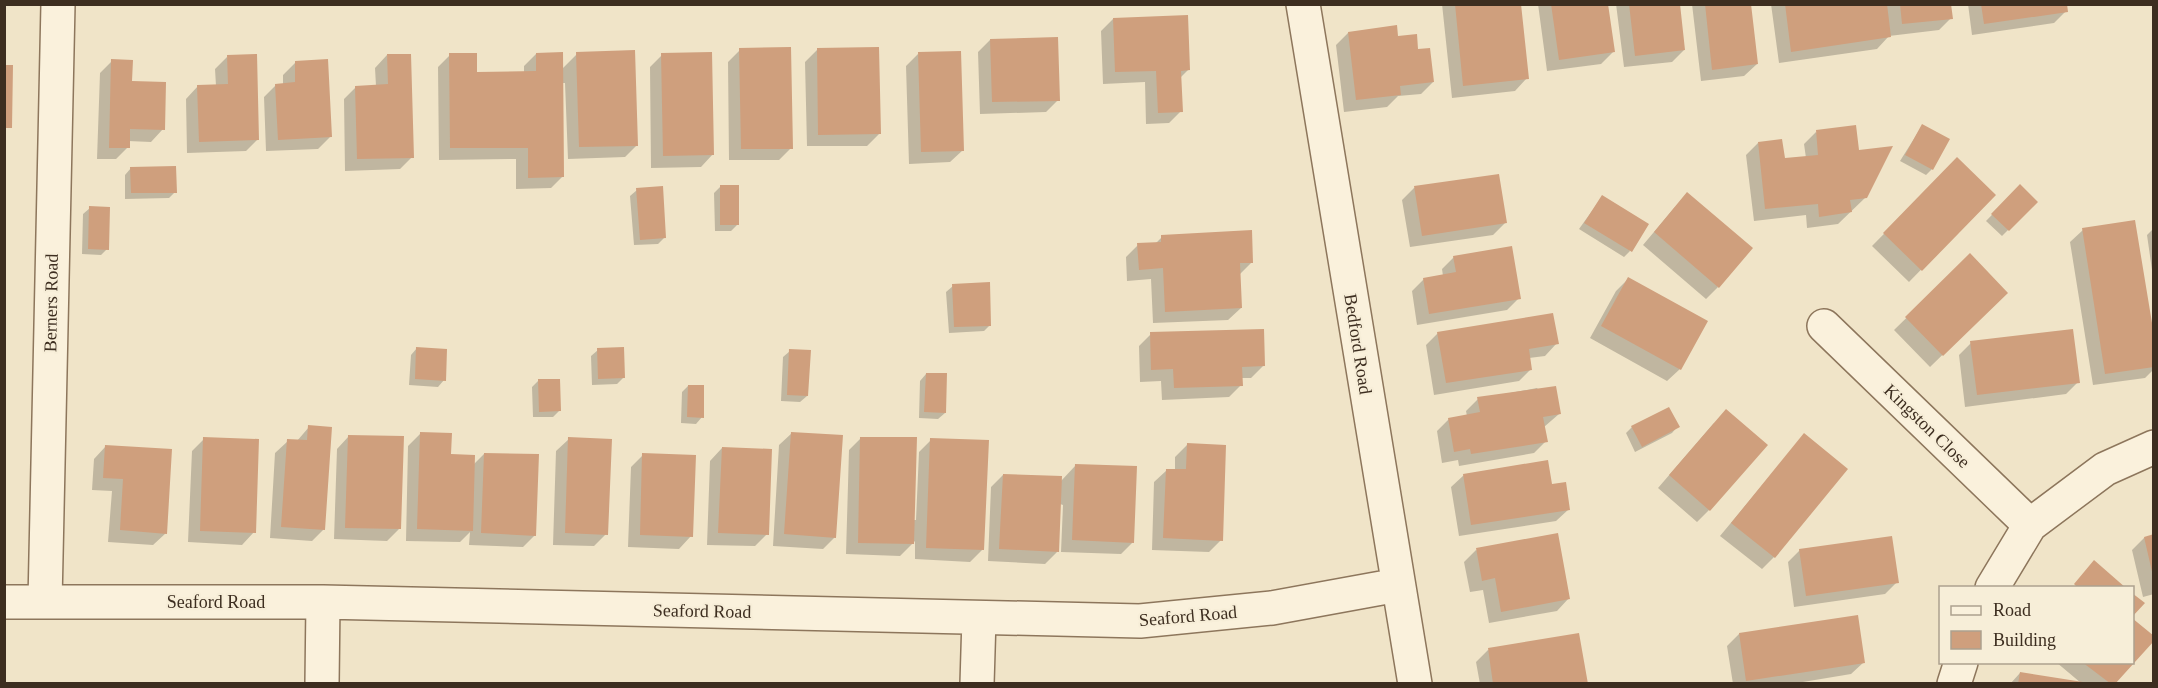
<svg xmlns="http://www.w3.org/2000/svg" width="2158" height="688" font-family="'Times New Roman',serif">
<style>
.shadow{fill:#0003}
.building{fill:#cf9f7d}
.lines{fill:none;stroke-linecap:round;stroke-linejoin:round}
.minor-casing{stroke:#8d765c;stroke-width:36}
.minor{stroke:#faf1dc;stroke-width:33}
.labels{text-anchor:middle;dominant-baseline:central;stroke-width:4.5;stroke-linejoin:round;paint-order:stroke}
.street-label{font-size:18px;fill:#3d2e20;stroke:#f7eed8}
</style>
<rect width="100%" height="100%" fill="#f0e4c8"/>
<path class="shadow" d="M1442,4H1520L1527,78L1515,91L1452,98Z
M1538,4H1607L1613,52L1601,64L1547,71Z
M1616,4H1678L1684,50L1672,62L1624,67Z
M1692,4H1750L1757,64L1744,76L1701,81Z
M1771,4H1950L1951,18L1939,30L1889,36L1877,49L1779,63Z
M1968,4H2065L2066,11L2054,23L1972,35Z
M1113,19L1188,70L1180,78L1181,111L1169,123L1146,124L1145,82L1103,84L1101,31Z
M1348,33L1397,37L1417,51L1433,82L1421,94L1398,96L1387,107L1344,112L1336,45Z
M990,40L1058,100L1046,112L980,114L978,52Z
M740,50L791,148L779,160H729L728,62Z
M817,50L879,134L867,146H807L805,62Z
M536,54L562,69L577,54L637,145L625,157L568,159L565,83H562L563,176L551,188L516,189V159L439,160L438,67L450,55L475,73L524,72V66Z
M918,54L963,150L950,162L909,164L906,66Z
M387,55L412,157L400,169L345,171L344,99L356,87L376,86L375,68Z
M662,55L713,154L701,167L651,168L650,67Z
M227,57L258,139L246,151L187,153L186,99L198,86H216L215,69Z
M112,61L163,129L151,142L128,141V147L116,159H97L100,73Z
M295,63L330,137L318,149L266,151L264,97L276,85H283V75Z
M1922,126L1932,169L1926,175L1900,161Z
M1816,132L1866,197L1838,224L1807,228L1806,215L1754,221L1746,155L1758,143L1783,160L1806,158L1804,144Z
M1957,160L1994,195L1909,282L1872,246Z
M131,168L175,192L169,198L125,199V175Z
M1498,175L1505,223L1493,235L1410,247L1402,200L1414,188Z
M721,186L737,225L731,231H715L714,193Z
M2020,186L2036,202L2002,236L1986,221Z
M637,190L664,238L658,244L634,245L630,196Z
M1602,197L1630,251L1624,257L1579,229Z
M1675,207L1718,287L1706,299L1643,245Z
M90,208L107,249L101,255L82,254L83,214Z
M2154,228V284L2147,235Z
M2083,230L2154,344V369L2145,378L2093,385L2070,242Z
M1162,237L1252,262L1239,275L1241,308L1228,320L1153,323L1151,279L1127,281L1126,257L1138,245L1155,244Z
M1970,256L2006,293L1930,367L1894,330Z
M1454,257L1519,298L1507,310L1417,325L1412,291L1424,279L1443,276L1442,269Z
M1628,279L1680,369L1667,381L1590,338L1616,291Z
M953,286L990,325L984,331L949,333L946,292Z
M1438,333L1557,343L1545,356L1529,358L1531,369L1519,381L1434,395L1426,345Z
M1151,334L1263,366L1251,378H1241V385L1229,397L1162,400L1161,381L1140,382L1139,346Z
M1971,343L2078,382L2066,394L1965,407L1959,355Z
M417,348L444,380L438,387L409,385L411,355Z
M598,350L623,378L617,384L592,385L591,356Z
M790,351L807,396L800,402L781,401L783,357Z
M926,374L945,413L938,419L919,418L920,381Z
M539,380L559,411L553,417H533L532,387Z
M688,386L702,417L696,424L681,423L682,392Z
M1537,388L1559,414L1544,427L1546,441L1534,453L1459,466L1458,460L1442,463L1437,431L1449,419L1467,416L1466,411L1478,399Z
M1714,423L1709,510L1697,522L1658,488Z
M1678,426L1672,433L1635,452L1626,433L1632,427Z
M309,427L324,529L312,541L270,538L275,453L288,441H297Z
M421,433L450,455L473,465L484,454L535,535L523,547L469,545L470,532L460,542L406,541L408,446Z
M792,433L835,537L823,549L773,546L779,445Z
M1804,435L1774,557L1762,569L1720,536Z
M349,436L399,529L387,541L334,539L337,449Z
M861,438L913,520H916L919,452L931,440L983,549L970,562L915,559V541L900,556L846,554L849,450Z
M204,439L254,532L242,545L188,542L192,451Z
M569,439L606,534L594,546L553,545L556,451Z
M1187,445L1221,540L1209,552L1152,550L1154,482L1167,470H1175V457Z
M106,446L166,533L153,545L108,542L112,491L92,490L94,459Z
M722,448L767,534L755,546L707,545L710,461Z
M643,455L691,536L679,549L628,547L631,467Z
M1076,465L1133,542L1121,554L1061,552L1063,505L1060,504L1057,552L1045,564L988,561L991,487L1003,475L1061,481Z
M1464,475L1550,486L1569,509L1556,521L1459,536L1451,487Z
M2154,536V594L2143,597L2132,550L2144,538Z
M1476,550L1569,598L1557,611L1489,623L1483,590L1470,592L1464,562Z
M1800,550L1897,582L1885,594L1794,607L1788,562Z
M1739,634L1864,662L1851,674L1791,684H1733L1727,646Z
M1488,650L1586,684H1480L1476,662Z
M2056,662H2132L2113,684H2010L2020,673L2081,683Z"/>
<path class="building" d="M1455,4H1521L1529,79L1463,86Z
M1551,4H1608L1615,52L1559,60Z
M1629,4H1680L1685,50L1635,56Z
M1705,4H1751L1758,64L1712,70Z
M1785,4H1887L1891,37L1791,52Z
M1900,4H1951L1953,19L1902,24Z
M1981,4H2067L2068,12L1984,24Z
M1188,15L1190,70L1181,71L1183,112L1158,113L1156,71L1115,72L1113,18Z
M1397,25L1398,36L1417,34L1418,49L1430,48L1434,82L1400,86L1401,95L1356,100L1348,32Z
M1058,37L1060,101L992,102L990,39Z
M791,47L793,149H741L739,48Z
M879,47L881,134L818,135L817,48Z
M635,50L638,146L579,147L576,52Z
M961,51L964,151L921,152L918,52Z
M563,52L564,177L528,178V148H450L449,53H477V72L536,71V53Z
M712,52L714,155L663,156L661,53Z
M257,54L259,140L199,142L197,85L228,84L227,55Z
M387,54H411L414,158L357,159L355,86L388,84Z
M111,59L133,60L132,81L166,82L165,130L130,129V148H109Z
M328,59L332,137L278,140L275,84L295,82V61Z
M4,65H13L12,128H4Z
M1922,124L1950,139L1933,170L1905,155Z
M1856,125L1859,150L1893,146L1867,198L1850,200L1852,212L1819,217L1818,204L1765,209L1758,142L1782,139L1785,158L1818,155L1816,130Z
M1957,157L1996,195L1922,271L1883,233Z
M176,166L177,193H131L130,167Z
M1499,174L1507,223L1422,236L1414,186Z
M2020,184L2038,202L2009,231L1991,214Z
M720,185H739V225H720Z
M663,186L666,238L640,240L636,188Z
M1687,192L1753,248L1719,288L1654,232Z
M1602,195L1649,224L1632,252L1584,223Z
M89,206L110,207L109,250L88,249Z
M2135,220L2154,335V367L2105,374L2082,228Z
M1252,230L1253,263H1240L1242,308L1165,312L1163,268L1139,270L1137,243L1161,242V235Z
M1512,246L1521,299L1429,314L1423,278L1456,272L1453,256Z
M1970,253L2008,293L1943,356L1905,317Z
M1628,277L1708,321L1681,370L1601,326Z
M990,282L991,326L954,327L952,284Z
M1553,313L1559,344L1529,349L1532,370L1446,383L1437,332Z
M1264,329L1265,366L1242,367L1243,386L1174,388L1173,369L1151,370L1150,332Z
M2073,329L2080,383L1977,395L1970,341Z
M416,347L447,349L446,381L415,379Z
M624,347L625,378L598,379L597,348Z
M789,349L811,350L808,396L787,395Z
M926,373H947L946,413L924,412Z
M538,379H560L561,411L539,412Z
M688,385H704V418L687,417Z
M1556,386L1561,414L1543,417L1548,442L1471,454L1470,449L1454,452L1448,418L1480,412L1477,397Z
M1669,407L1680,427L1642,447L1631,426Z
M1726,409L1768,445L1710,511L1669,475Z
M308,425L332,427L325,530L281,527L287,439L307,440Z
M420,432L452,433L451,454L475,455L473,531L417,529Z
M791,432L843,435L836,538L784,534Z
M1804,433L1848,469L1775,558L1731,523Z
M348,435L404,436L401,529L345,528Z
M203,437L259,439L256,533L200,531Z
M568,437L612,439L608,535L565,533Z
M860,437H917L914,544L858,543Z
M930,438L989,440L984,550L926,548Z
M1187,443L1226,445L1223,541L1163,538L1166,469H1186Z
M105,445L172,449L167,534L120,530L123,479L103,478Z
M722,447L772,449L769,535L718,533Z
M484,453L539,454L536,536L481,533Z
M642,453L696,455L693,537L640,535Z
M1548,460L1552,484L1566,482L1570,510L1471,525L1463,474Z
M1075,464L1137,466L1134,543L1072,540Z
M1003,474L1062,476L1059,552L999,549Z
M1558,533L1570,599L1501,612L1495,578L1482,581L1476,548Z
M2154,534V576H2153L2144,537Z
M1892,536L1899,583L1806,596L1799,549Z
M2094,560L2126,588H2078L2074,584Z
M2132,593L2145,603L2132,617Z
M1858,615L1865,663L1746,681L1739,633Z
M2132,618L2154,636V641L2115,684H2111L2082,662H2132Z
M1579,633L1588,684H1493L1488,648Z
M2020,672L2083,682V684H2018Z"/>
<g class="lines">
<g class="minor-casing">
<path id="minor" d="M1303,4L1415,684
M1824,326L2030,525
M1992,588L2030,525L2105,469L2154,447
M4,602H323L1140,621L1272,608L1398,585
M45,602L58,4
M322,684L323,602
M977,684L979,618
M1954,684L1961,662"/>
</g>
<use href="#minor" class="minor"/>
</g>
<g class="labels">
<g class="street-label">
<text transform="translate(51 303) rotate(-89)">Berners Road</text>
<text transform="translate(1358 344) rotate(81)">Bedford Road</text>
<text transform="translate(1927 426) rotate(44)">Kingston Close</text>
<text x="216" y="602">Seaford Road</text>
<text transform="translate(702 611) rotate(1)">Seaford Road</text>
<text transform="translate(1188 616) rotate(-5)">Seaford Road</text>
</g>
</g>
<rect width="2158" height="688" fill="none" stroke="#3d2e20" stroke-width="12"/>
<rect x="1939" y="586" width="195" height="78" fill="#f7eed8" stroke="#ada18e" stroke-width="1.5"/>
<rect x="1951" y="606" width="30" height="9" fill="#faf1dc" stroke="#ada18e" stroke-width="1.5"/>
<text x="1993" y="616" font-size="18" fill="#3d2e20">Road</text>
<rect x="1951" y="631" width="30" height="18" fill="#cf9f7d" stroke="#ada18e" stroke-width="1.5"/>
<text x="1993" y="646" font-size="18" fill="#3d2e20">Building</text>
</svg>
